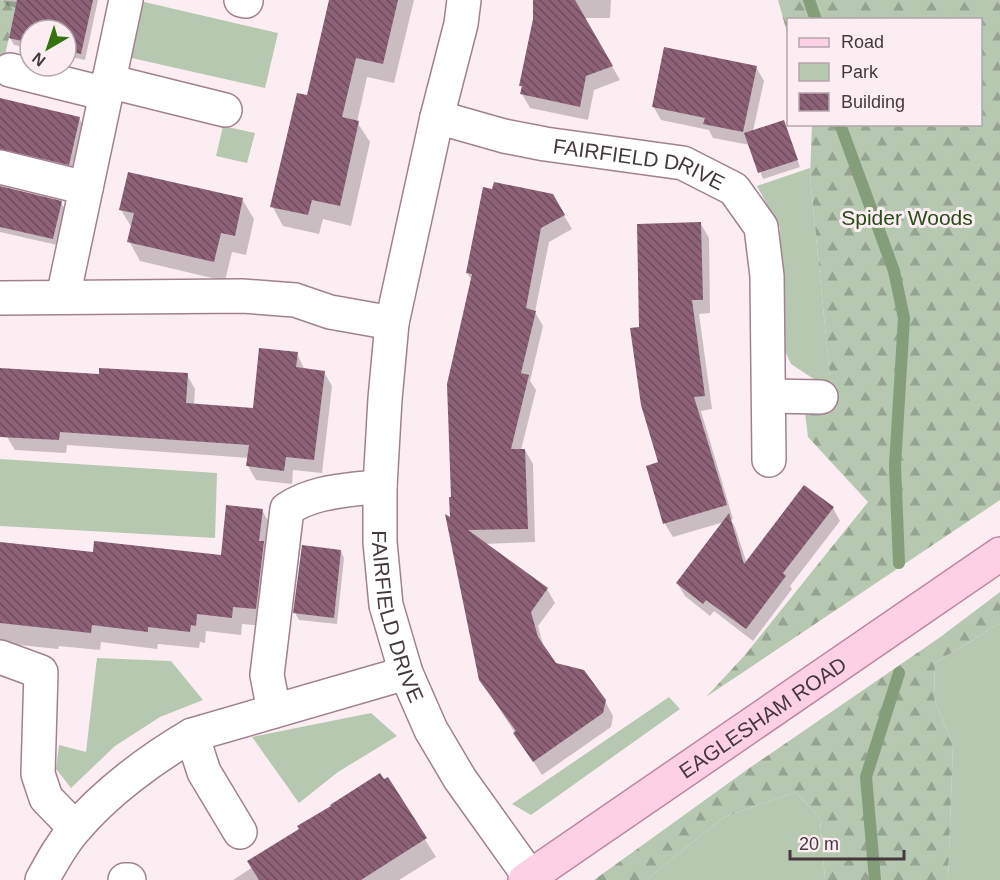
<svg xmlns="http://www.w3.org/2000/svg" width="1000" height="880" font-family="Arial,sans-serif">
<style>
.green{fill:#b6c8af}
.forest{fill:url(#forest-firs)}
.shadow{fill:#0003}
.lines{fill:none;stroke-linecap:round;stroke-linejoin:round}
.stream{stroke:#839e78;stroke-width:12}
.building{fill:url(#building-back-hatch)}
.minor-casing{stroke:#a18190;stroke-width:36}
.major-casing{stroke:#be87a1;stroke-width:36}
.minor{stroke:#fff;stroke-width:33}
.major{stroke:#fed0e6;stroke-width:33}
.labels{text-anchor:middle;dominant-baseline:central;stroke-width:6;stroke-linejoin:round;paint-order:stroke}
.street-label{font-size:21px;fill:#46383f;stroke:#fcedf3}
.park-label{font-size:21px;fill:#274c15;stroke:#fcedf3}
</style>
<defs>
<pattern id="forest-firs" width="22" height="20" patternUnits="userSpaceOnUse" patternTransform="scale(1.5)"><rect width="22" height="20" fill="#b6c8af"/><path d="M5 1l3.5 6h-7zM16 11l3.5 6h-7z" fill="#96a390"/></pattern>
<pattern id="building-back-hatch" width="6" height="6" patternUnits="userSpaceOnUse" patternTransform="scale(1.5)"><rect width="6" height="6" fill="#8d6176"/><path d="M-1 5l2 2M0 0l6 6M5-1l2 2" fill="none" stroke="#6f4d5d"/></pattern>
</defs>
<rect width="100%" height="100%" fill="#fcedf3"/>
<path class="green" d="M140,1L278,33L265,88L127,57Z
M223,126L255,133L247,163L216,156Z
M810,168V176L831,387L820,383L791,364L783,347L780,228L757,186Z
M0,459L217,473L215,538L0,526Z
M1000,623V880H948L953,746L934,698L935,663Z
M97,658L171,661L203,700L160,717L115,746L71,788L56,769L59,745L86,752Z
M669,697L680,709L531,815L512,804Z
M371,713L397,736L338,772L299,803L252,737Z
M796,792L820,819L825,880H646L724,817Z"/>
<path class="forest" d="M0,0L17,2L0,77Z
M778,0H1000V500L706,697L745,655L868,502L808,437L805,413L831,387L810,176L812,125L980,124V20H788V36Z
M1000,592V623L935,663L934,698L953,746L948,880H825L820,819L796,792L724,817L646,880H594L748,769L939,638Z"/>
<path class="shadow" d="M3,0H98L85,60L66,56V30H30V48L14,45L10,38L17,8L6,5Z
M330,0H414L394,83L367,77L357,122L370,142L351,226L323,219L319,234L283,226L272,206L308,97Z
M535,0H611L610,18H584L620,80L594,90L588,120L530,108L522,94L523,89L521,86L534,19Z
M756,67L764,81L753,131L783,121L800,167L763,179L750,145L713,138L709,130L661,120L653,106Z
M0,100L79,118L83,125L73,171L0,155Z
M0,188L61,203L65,209L57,245L0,232Z
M552,195L572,229L549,242L535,312L543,326L530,381L536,390L521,450H525L533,464L535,542L484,544L547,589L555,603L538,626L544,649L555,665L605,701L613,716L611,727L542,775L481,680L452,499L472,281L467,273Z
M242,199L254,219L246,255L232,252L225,281L140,261L129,241L132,228L121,210Z
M701,224L709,238L710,313L699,314L712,409L701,411L733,519L731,520L735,527L747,564L833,508L840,521L790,586L792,589L753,641L714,611L710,616L685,596L677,583L724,522L673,537L665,524L648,467L660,463L640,328Z
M297,354L305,370L324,372L332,386L322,473L293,470L292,484L256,480L248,466L249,458L67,445L66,453L15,450L7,437L100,375H187L195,389L194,405L254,409Z
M262,510L272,528L265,626L242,624L241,635L206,631L205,643L200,642L199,648L158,644L157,649L101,642L100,650L59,646L58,649L0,643V544L94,553L222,556Z
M341,551L344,558L337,624L299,620L295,613Z
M387,779L436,857L399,880H233Z"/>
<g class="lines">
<path class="stream" d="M809,0L816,20
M840,124L894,271L904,318L895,465L899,563
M875,880L866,777L899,673"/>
</g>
<path class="building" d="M17,0H93L81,54L66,51V30H30V43L9,38Z
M329,0H398L383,64L356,58L342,117L359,121L340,206L312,200L308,215L270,207L297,93L307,95Z
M533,0H575L613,66L586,76L580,107L520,94L522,86H519L533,19Z
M664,47L757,66L743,132L703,124L705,118L652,107Z
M0,98L80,117L69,165L0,149Z
M784,120L798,160L758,173L744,133Z
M128,172L243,198L235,236L221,233L214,262L127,242L134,213L119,210Z
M494,182L553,194L565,215L541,228L526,308L536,311L521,373L529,375L511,449H525L528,529L468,530L548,588L531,612L538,637L556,663L584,670L606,700L603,713L533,762L513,733L516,731L479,680L445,514L450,517L449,497H451L447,384L472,274L466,273L483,187L492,189Z
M0,186L62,201L53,239L0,227Z
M701,222L703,300H692L705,396L694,397L727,505L663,524L646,466L658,462L641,405L630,328L639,327L637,224Z
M259,348L298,352L296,367L325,371L314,460L286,457L284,471L246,466L249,445L60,432L59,440L0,437V368L99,374V368L188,373L186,403L253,408Z
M804,485L834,507L783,573L786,576L746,629L706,600L703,604L676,583L729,513L744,564Z
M226,505L263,509L259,541H264L256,609L233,607L232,618L197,614L196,626L191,625L190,632L148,627V632L92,625L91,633L0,623V542L93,552L94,541L221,555Z
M302,545L341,550L334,618L293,613Z
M380,773L384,779L388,777L427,838L361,880H259L247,861L299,829L297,826L331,806L330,805Z"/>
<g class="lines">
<g class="minor-casing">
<g id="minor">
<path d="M241,0L246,1"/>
<path id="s1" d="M464,0L461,24L437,117L392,323L385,399L380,486V542L386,605L406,673L431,730L460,779L530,877"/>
<path d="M10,70L106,94"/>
<path d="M108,81L225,110"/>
<path id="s2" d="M437,117L504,136L545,144L683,163L734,189L761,227L767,276L769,460"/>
<path d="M0,167L86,188"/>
<path d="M63,297L126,0"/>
<path d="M0,298L242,296L295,300L330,312L392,323"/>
<path d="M770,396L821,397"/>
<path d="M0,657L41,672L38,774L46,798L75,828"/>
<path d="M274,711L267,675L287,509C316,490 347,491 380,486"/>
<path d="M192,735L204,772L240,832"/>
<path d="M42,880C52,862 61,845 74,830C105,793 151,759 192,735L406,673"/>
<path d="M125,880H129"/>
</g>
</g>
<g class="major-casing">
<g id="major">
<path id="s3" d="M525,880L1000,554"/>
</g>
</g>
<use href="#minor" class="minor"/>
<use href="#major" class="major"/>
</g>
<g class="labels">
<g class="street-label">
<text stroke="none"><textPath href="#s2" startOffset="208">FAIRFIELD DRIVE</textPath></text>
<text stroke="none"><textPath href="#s1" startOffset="627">FAIRFIELD DRIVE</textPath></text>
<text stroke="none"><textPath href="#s3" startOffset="288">EAGLESHAM ROAD</textPath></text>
</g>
<g class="park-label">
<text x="907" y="217">Spider Woods</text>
</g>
</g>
<rect x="787" y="18" width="195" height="108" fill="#fcedf3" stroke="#b3a5ab" stroke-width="1.5"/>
<rect x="799" y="38" width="30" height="9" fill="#fed0e6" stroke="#b3a5ab" stroke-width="1.5"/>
<text x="841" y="48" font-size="18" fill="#46383f">Road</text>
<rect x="799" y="63" width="30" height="18" fill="#b6c8af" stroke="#b3a5ab" stroke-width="1.5"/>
<text x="841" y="78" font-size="18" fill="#46383f">Park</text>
<rect x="799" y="93" width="30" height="18" fill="url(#building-back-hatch)" stroke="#b3a5ab" stroke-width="1.5"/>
<text x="841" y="108" font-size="18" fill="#46383f">Building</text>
<g transform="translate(48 48) rotate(219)"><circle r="28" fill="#fcedf3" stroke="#b3a5ab" stroke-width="1.5"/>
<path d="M0-4.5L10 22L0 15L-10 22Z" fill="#35740d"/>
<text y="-9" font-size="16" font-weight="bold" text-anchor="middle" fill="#46383f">N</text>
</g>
<path d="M790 850v9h114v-9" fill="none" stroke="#46383f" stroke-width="3"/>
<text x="799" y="850" font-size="18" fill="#46383f" stroke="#fcedf3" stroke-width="4.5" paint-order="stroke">20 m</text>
</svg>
